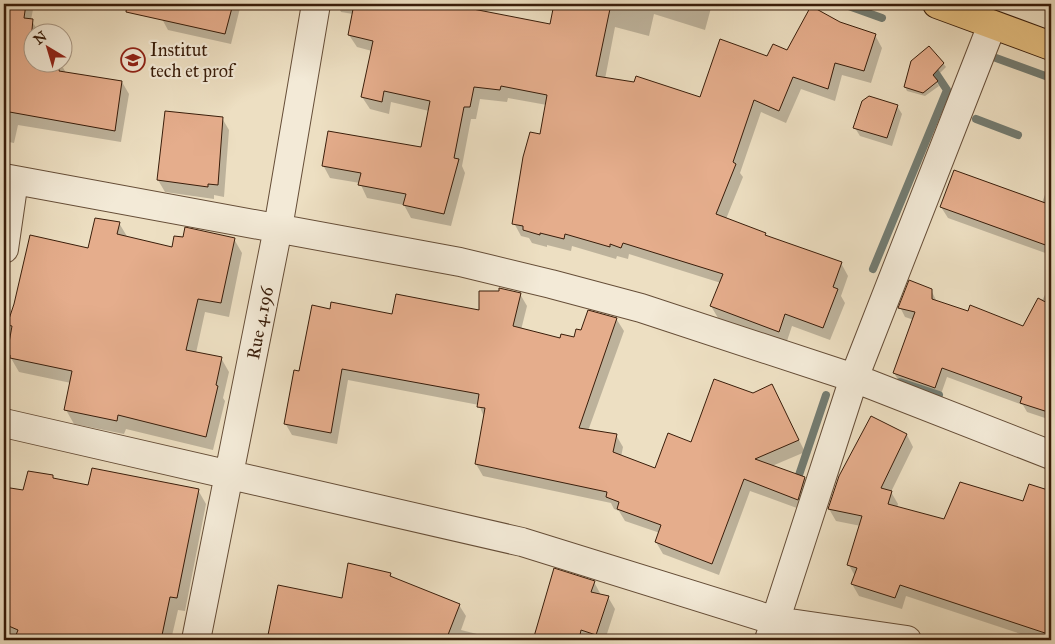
<svg xmlns="http://www.w3.org/2000/svg" width="1055" height="644" font-family="'IM FELL Great Primer',serif">
<style>
.shadow{fill:#0003}
.lines{fill:none;stroke-linecap:round;stroke-linejoin:round}
.stream{stroke:#737c72;stroke-width:8}
.building{fill:#e5ad8c;stroke:#391d0a}
.minor-casing{stroke:#664e38;stroke-width:30}
.major-casing{stroke:#391d0a;stroke-width:30}
.minor{stroke:#f3ead7;stroke-width:28}
.major{stroke:#e6c081;stroke-width:28}
.labels{text-anchor:middle;dominant-baseline:central;stroke-width:4.5;stroke-linejoin:round;paint-order:stroke}
.poi-label{font-size:18px;fill:#391d0a;stroke:#f3ead7;text-anchor:start}
.street-label{font-size:18px;fill:#391d0a;stroke:#f3ead7}
</style>
<rect width="100%" height="100%" fill="#eddfc2"/>
<filter id="stains"><feTurbulence type="fractalNoise" baseFrequency=".004" numOctaves="4"/><feColorMatrix values="0 0 0 0 .2 0 0 0 0 .09 0 0 0 0 .02 0 0 0 .5 -.17"/></filter>
<radialGradient id="worn" r=".72"><stop offset=".6" stop-color="#630" stop-opacity="0"/><stop offset="1" stop-color="#630" stop-opacity=".3"/></radialGradient>
<path class="shadow" d="M4,4H34L31,20L39,32H32V62H60L66,73L122,82L129,94L121,142L18,125L14,143L4,141Z
M165,4H241L231,44L168,30L162,19Z
M337,4H484L482,12L551,26L555,4H709L711,8L705,30L654,14L649,36L615,27L605,79L701,98L768,57L788,51L840,23L875,35L882,48L871,83L842,75L835,101L801,89L786,123L761,112L740,173L743,177L726,219L765,234L767,237L841,263L848,276L841,296L845,303L830,340L792,326L786,344L718,318L711,306L721,283L629,254L628,259L617,256L616,259L572,246L571,251L547,245V247L532,243L529,238L521,236L514,223L541,135L547,105L508,98L507,102L480,99L476,119H471L462,166L465,173L451,226L411,218L404,205L367,198L360,183L330,178L323,165L422,148L429,111L391,102L389,114L370,109L362,97L372,51L357,47L349,35L353,14L341,12Z
M943,63L946,67L934,79L939,86L925,96L907,91L905,87Z
M897,106L902,114L892,146L860,136L855,128Z
M222,118L229,130L224,197L214,195V199L165,192L158,180Z
M1051,178V255L948,218L941,207L1042,203Z
M119,223L128,238L173,249L234,239L242,253L229,317L205,312L196,353L221,358L229,372L223,398L225,401L213,450L126,429L124,434L74,424L66,410L71,383L19,372L8,353L13,329L11,326L89,249Z
M1051,282V420L1027,412L1023,405L947,377L940,397L900,383L894,373L914,320L905,317L900,307L931,290L937,302L1023,327L1038,300L1043,299Z
M520,294L527,306L521,330L561,340L575,338L582,332L589,312L617,320L624,331L588,431L616,435L623,447L621,457L656,469L753,395L778,398L805,452L772,466L805,478L811,490L805,511L750,491L719,575L663,554L656,542L660,533L625,521L619,511L614,509L611,503L483,476L476,464L484,417L479,405L348,380L337,444L292,435L285,423L300,372L331,310L393,315L480,312Z
M871,418L907,435L913,447L891,492L898,504L897,508L945,520L1024,503L1030,486L1051,492V640H1039L906,596L902,609L859,596L852,584L855,576L849,565L861,526L836,521L829,509Z
M52,476L55,480L89,487L198,490L206,504L185,611L178,610L171,640H4V488L24,492Z
M390,574L393,578L459,605L466,616L461,630L501,640H268L279,587L343,599Z
M594,582L601,595L608,597L615,609L605,640H584L549,629Z"/>
<g class="lines">
<path class="stream" d="M843,4L882,18
M996,58L1051,78
M976,119L1018,135
M873,269L947,90L935,72
M900,382L939,395
M799,475L826,395"/>
</g>
<path class="building" d="M4,4H26L24,18L33,19L29,62H61L59,71L122,81L115,131L4,111Z
M127,4H233L225,34L126,12Z
M354,4H394L416,9L417,4H474L473,9L550,24L554,4L583,7L584,4H611L596,76L634,82L636,76L700,97L720,39L767,56L773,44L787,50L811,6L840,22L876,34L864,71L835,63L828,89L793,77L779,111L754,100L733,162L736,164L716,214L766,233L765,235L842,262L833,287L838,289L823,328L785,314L779,332L710,306L723,274L623,243L621,248L610,244V247L565,234L564,239L540,233V235L523,230V226L512,224L523,157L530,132L540,134L547,95L501,86L500,90L474,87L470,107H464L454,158L459,159L444,214L403,205L406,194L358,185L361,173L322,166L328,131L421,147L430,101L384,91L382,102L361,97L373,41L348,35Z
M929,46L944,63L933,75L938,81L923,93L904,87L911,61Z
M869,96L898,105L887,138L853,128L862,101Z
M165,111L223,117L218,185L208,184V187L157,180Z
M954,170L1051,205V247L940,207Z
M95,218L120,222L117,234L172,247L174,236L183,237L185,227L235,238L221,303L198,299L186,350L222,357L216,385L218,386L206,437L118,415L117,421L64,410L72,371L10,358V355L7,354L12,326L7,325L14,304L30,235L88,248Z
M909,280L932,289V299L968,311L970,305L1023,326L1038,298L1051,305V413L1020,403L1022,397L942,368L935,388L893,373L915,312L898,308Z
M499,288L521,293L513,326L560,338L561,334L574,337L576,329L581,330L588,310L617,318L579,428L617,434L613,452L655,468L668,433L691,442L714,379L753,393L772,384L799,440L755,459L805,477L798,500L744,479L712,564L655,542L661,525L617,509L619,502L606,497L607,492L475,464L485,408L477,407L479,394L342,369L331,433L284,424L294,370L299,371L312,305L330,309L331,302L392,314L396,294L479,310V291H499Z
M871,416L907,434L881,488L892,491L888,504L944,519L960,482L1023,501L1029,484L1051,491V618L1045,633L900,585L895,598L851,584L857,568L847,565L862,516L828,509L839,476Z
M92,468L199,489L177,598L170,597L161,640H14L18,630L4,624V487L23,490L28,471L53,475V478L88,485Z
M348,563L391,573L390,576L460,604L446,640H267L278,585L342,598Z
M554,568L595,581L591,592L609,596L596,635L581,630L579,640H533Z"/>
<g class="lines">
<g class="minor-casing">
<path id="minor" d="M4,178L460,262L551,284L641,308L854,378L1051,455
M4,249L14,180
M4,423L522,542L776,621L907,640
M196,640L278,228L316,4
M769,640L854,378L992,25"/>
</g>
<g class="major-casing">
<path id="major" d="M937,4L1051,46"/>
</g>
<use href="#minor" class="minor"/>
<use href="#major" class="major"/>
</g>
<defs>
<g id="school-ring" transform="scale(1.25)"><circle r="9.5" fill="#f3ead7" stroke="#8f2418" stroke-width="1.5"/><path d="M0-5L7-2L0 1L-7-2ZM-4 1L0 2.5L4 1V4Q0 6-4 4Z" fill="#8f2418"/></g>
</defs>
<g fill-rule="evenodd">
<use href="#school-ring" x="133" y="60"/>
</g>
<g class="labels">
<g class="poi-label">
<text x="150" y="50">Institut<tspan x="150" dy="21">tech et prof</tspan></text>
</g>
<g class="street-label">
<text transform="translate(260 323) rotate(-79)">Rue 4.196</text>
</g>
</g>
<rect width="1055" height="644" fill="none" stroke="#eddfc2" stroke-width="20"/>
<rect x="5" y="5" width="1045" height="634" fill="none" stroke="#391d0a" stroke-width="2.5"/>
<rect x="10" y="10" width="1035" height="624" fill="none" stroke="#391d0a"/>
<g transform="translate(48 48) rotate(322)"><circle r="24" fill="#f3ead7" stroke="#a99885"/>
<path d="M0-4L9 19L0 12L-9 19Z" fill="#8f2418"/>
<text y="-8" font-size="14" font-weight="bold" text-anchor="middle" fill="#391d0a">N</text>
</g>
<rect width="100%" height="100%" filter="url(#stains)"/>
<rect width="100%" height="100%" fill="url(#worn)"/>
</svg>
